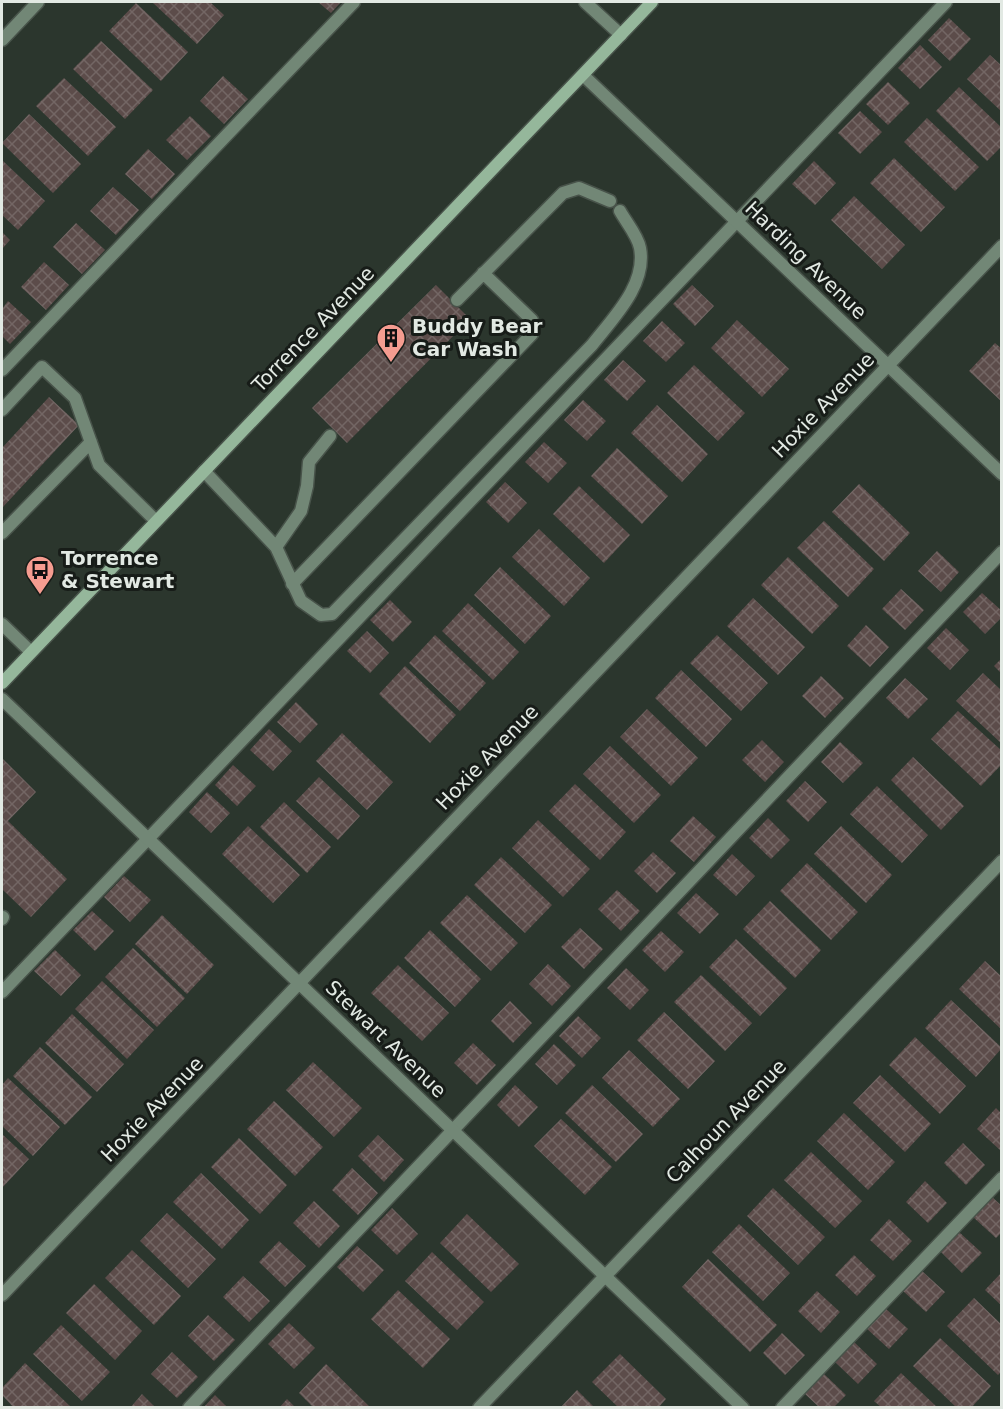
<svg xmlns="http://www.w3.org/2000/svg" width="1003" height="1409" font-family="'DejaVu Sans',sans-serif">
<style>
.building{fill:url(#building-cross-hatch)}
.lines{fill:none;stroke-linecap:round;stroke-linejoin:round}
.lane-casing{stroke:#48534a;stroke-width:15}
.street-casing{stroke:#48534a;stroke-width:15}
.secondary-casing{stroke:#48534a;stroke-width:15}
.lane{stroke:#728776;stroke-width:12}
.street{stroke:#728776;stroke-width:12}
.secondary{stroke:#95b79b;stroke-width:12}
.labels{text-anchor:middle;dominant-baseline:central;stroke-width:6;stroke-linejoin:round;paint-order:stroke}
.street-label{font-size:20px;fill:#e2e9e3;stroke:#171c18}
.poi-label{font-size:20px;font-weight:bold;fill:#e2e9e3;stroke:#171c18;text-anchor:start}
</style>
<defs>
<pattern id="building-cross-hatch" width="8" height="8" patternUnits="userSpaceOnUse" patternTransform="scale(1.5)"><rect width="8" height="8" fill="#5c4c4a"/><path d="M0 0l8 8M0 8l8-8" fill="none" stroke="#736664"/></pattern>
</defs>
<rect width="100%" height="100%" fill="#2b362d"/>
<path class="building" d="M152,2H210L224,15L197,44Z
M318,2H341L331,13Z
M136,3L188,52L161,81L109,31Z
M949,18L971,39L950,61L928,40Z
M101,41L153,90L125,119L73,69Z
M920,45L942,67L920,89L898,68Z
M990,55L1002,66V112L967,79Z
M223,76L248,99L224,124L200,101Z
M64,78L116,127L88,156L36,106Z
M888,82L910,103L888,125L866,104Z
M959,87L1002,128V146L987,161L936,111Z
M860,111L882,132L860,154L838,133Z
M29,114L81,164L53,193L2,143Z
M190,116L211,136L187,160L166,140Z
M927,118L979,167L955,191L904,142Z
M148,149L175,174L152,199L125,174Z
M894,158L945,207L921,232L870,183Z
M2,160L45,201L18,230L2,215Z
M814,161L836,183L815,205L792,184Z
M113,187L139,210L116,235L90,211Z
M854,196L905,245L882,269L831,220Z
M76,223L105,250L82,274L53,247Z
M2,232L10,240L2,249Z
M44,262L69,285L46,310L21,287Z
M436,285L470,319L347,443L312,408Z
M692,285L714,306L695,326L673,304Z
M8,301L31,322L10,344L2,336V309Z
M737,320L789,369L762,397L711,348Z
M662,321L685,343L666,362L643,341Z
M995,343L1002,349V402L969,371Z
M623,360L646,381L627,401L604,380Z
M694,365L745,413L718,441L667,393Z
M49,397L79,425L2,508V448Z
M583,400L606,421L587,441L564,420Z
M657,405L708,454L682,482L631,433Z
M544,442L567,463L548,483L525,462Z
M617,448L668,496L642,524L591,476Z
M505,482L527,503L508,523L486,502Z
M859,484L910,533L884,561L832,512Z
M579,486L630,535L604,563L553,514Z
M824,521L874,569L848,597L797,548Z
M539,529L590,578L564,606L512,557Z
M937,551L959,572L941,592L918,571Z
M788,557L839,606L812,634L761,585Z
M500,567L551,616L525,644L474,595Z
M901,589L924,610L905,630L882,609Z
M982,593L1002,611V617L985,634L963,612Z
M753,598L805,647L778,675L727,626Z
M390,600L412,622L393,642L370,620Z
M468,603L519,652L493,680L442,631Z
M866,625L889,647L870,667L847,646Z
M946,628L969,650L950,670L927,648Z
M367,631L389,653L370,673L347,651Z
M435,635L486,683L460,711L409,663Z
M717,635L768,683L741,711L690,663Z
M1002,658V674L994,666Z
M405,666L456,715L430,743L379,694Z
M681,670L732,719L706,747L655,698Z
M983,673L1002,691V744L956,701Z
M821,676L844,698L825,718L802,696Z
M905,678L928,699L908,719L886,698Z
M296,702L318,724L300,743L277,722Z
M647,709L698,758L671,786L620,737Z
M958,711L1002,751V764L981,786L931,739Z
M269,729L292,751L273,771L250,750Z
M342,733L393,782L367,810L316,761Z
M762,740L784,762L765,782L742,760Z
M840,742L863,763L843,783L821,762Z
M610,746L661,795L634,823L583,774Z
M913,757L964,806L941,830L891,780Z
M2,758L36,792L8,821L67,879L31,917L2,889Z
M233,765L256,786L237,806L215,785Z
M319,777L360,816L338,840L296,801Z
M805,781L827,802L808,822L786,801Z
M575,784L626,832L600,860L549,811Z
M877,786L928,835L902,863L850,814Z
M207,792L230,813L211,833L189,812Z
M284,802L331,847L307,873L260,827Z
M693,816L716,837L694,862L670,841Z
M768,818L790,840L771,859L749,838Z
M538,820L590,869L563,897L512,848Z
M248,826L300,875L273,903L222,854Z
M841,826L892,875L866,903L814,854Z
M653,852L676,873L657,893L634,871Z
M732,854L755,876L736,896L713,875Z
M501,857L552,905L525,933L474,885Z
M807,863L858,912L831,940L780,891Z
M124,876L151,900L130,922L104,897Z
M617,890L640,911L621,931L598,909Z
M696,893L719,914L700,934L677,913Z
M467,895L518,943L491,971L440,923Z
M770,901L821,950L795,978L743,929Z
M92,911L114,931L95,951L73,930Z
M162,915L214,965L187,994L135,944Z
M580,928L603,949L584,969L561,947Z
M430,930L481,979L455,1007L404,958Z
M661,931L684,952L665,972L642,950Z
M736,939L787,988L760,1016L709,967Z
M133,948L185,998L157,1027L105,977Z
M55,950L81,975L61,996L34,971Z
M985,961L1002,977V1030L959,989Z
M548,964L571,986L552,1006L529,984Z
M398,965L449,1013L422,1041L371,993Z
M626,968L649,990L630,1010L607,988Z
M701,975L752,1023L725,1051L674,1002Z
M102,981L154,1030L127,1059L75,1009Z
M951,1000L1002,1048L976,1077L925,1028Z
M510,1001L532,1023L513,1043L491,1021Z
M664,1012L715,1061L688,1089L637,1040Z
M72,1014L124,1064L97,1092L45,1043Z
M578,1016L601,1038L582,1058L559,1036Z
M915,1037L966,1086L940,1114L889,1065Z
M473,1043L496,1065L477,1085L454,1063Z
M554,1044L576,1065L557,1085L535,1064Z
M40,1047L92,1097L65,1125L13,1076Z
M629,1050L680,1099L653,1127L602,1078Z
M313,1062L362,1108L334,1137L286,1090Z
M880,1075L931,1124L905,1152L853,1103Z
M8,1078L60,1127L33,1156L2,1126V1085Z
M515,1085L538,1107L519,1127L497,1105Z
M592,1085L643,1134L616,1162L565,1113Z
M274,1101L323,1147L295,1176L247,1129Z
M996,1108L1002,1114L1000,1150L977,1129Z
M844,1113L895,1162L868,1190L817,1141Z
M561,1119L612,1167L585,1195L534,1146Z
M2,1134L29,1159L2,1188Z
M378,1135L404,1160L384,1182L358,1156Z
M239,1138L287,1185L260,1214L211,1167Z
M963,1143L985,1165L966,1185L944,1163Z
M811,1152L862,1201L835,1228L784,1180Z
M352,1168L378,1193L358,1215L332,1190Z
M201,1173L249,1220L222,1249L173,1202Z
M925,1181L947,1203L928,1223L906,1202Z
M773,1188L825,1237L798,1265L747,1216Z
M992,1197L1002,1206V1232L996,1238L973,1217Z
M314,1201L340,1226L319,1248L293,1223Z
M392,1208L418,1234L397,1255L371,1230Z
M167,1213L216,1259L188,1288L140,1241Z
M467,1214L519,1264L491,1292L440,1243Z
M889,1219L912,1241L893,1261L870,1240Z
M739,1224L790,1273L763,1301L712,1252Z
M959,1232L982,1253L962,1273L940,1251Z
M279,1241L306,1266L285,1287L259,1262Z
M357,1246L384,1270L363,1292L337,1267Z
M132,1250L181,1296L154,1325L105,1278Z
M432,1252L484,1302L457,1330L405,1281Z
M854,1255L876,1276L857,1296L835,1275Z
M708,1259L777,1325L750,1352L682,1287Z
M922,1271L945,1292L926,1312L903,1291Z
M1002,1272V1306L985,1290Z
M243,1276L270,1301L249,1322L223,1297Z
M94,1284L142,1331L115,1360L66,1313Z
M398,1290L450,1339L423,1368L371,1319Z
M817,1291L840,1312L821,1333L798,1311Z
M974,1298L1002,1325V1371L998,1375L947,1326Z
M885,1308L908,1329L889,1349L866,1328Z
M208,1315L235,1340L214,1361L188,1336Z
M289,1323L315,1348L294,1369L268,1344Z
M61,1325L110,1372L82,1401L33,1354Z
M782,1333L805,1355L785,1375L763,1353Z
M940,1338L991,1386L971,1408H957L913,1366Z
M854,1342L877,1364L858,1384L835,1362Z
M172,1352L198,1377L177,1398L151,1374Z
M620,1354L666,1399L658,1408H619L592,1382Z
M25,1363L72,1408H14L2,1395V1388Z
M326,1364L371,1408H314L299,1393Z
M823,1373L846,1395L833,1408H820L804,1393Z
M901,1373L938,1408H882L874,1401Z
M577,1390L595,1408H560Z
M142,1394L156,1408H130Z
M215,1395L228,1408H203Z
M287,1399L296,1408H279Z"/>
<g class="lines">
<g class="lane-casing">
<path id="lane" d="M457,300L563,193L579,188L610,201
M2,370L354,2
M2,410L42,367L75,398L99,465L156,521
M204,471L276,547L301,601L321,615L332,614L592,345C613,318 647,285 640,248C638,236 626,222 620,211
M2,533L91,442
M276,547L301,511L307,486L309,462L330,436
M292,584L532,334V320L483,273
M2,919L3,917
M2,992L946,2
M189,1408L1002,552
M782,1408L1002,1178"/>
</g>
<g class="street-casing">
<path id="street" d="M585,2L621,35
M2,40L38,2
M583,75L1002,474
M2,624L31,652
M2,699L743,1408
M2,1295L1002,246
M479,1408L1002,861"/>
</g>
<g class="secondary-casing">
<path id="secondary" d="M2,683L652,2"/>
</g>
<use href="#lane" class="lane"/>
<use href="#street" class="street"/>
<use href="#secondary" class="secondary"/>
</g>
<defs>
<g id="building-pin" transform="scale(1.5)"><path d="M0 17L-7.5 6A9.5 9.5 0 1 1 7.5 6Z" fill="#f59c90" stroke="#171c18"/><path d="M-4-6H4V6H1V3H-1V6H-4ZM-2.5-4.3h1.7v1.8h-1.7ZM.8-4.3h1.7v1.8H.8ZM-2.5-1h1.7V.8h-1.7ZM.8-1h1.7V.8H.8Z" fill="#111"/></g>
<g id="bus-pin" transform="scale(1.5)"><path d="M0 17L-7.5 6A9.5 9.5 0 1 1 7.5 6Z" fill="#f59c90" stroke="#171c18"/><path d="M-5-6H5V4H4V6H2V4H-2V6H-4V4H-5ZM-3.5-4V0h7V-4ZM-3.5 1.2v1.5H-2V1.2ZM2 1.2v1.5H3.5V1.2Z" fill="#111"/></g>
</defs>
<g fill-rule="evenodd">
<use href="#building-pin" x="391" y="338"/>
<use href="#bus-pin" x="40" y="570"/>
</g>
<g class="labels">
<g class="street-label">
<text transform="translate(806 260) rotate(44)">Harding Avenue</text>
<text transform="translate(313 329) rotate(-46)">Torrence Avenue</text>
<text transform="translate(823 405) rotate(-46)">Hoxie Avenue</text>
<text transform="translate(487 757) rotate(-46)">Hoxie Avenue</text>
<text transform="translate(386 1039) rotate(44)">Stewart Avenue</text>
<text transform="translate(152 1109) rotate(-46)">Hoxie Avenue</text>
<text transform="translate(726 1121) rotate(-46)">Calhoun Avenue</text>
</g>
<g class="poi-label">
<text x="412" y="326">Buddy Bear<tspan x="412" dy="23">Car Wash</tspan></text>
<text x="61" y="558">Torrence<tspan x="61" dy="23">&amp; Stewart</tspan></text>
</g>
</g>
<rect width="1003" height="1409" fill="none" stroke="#e2e9e3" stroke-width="6"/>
</svg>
